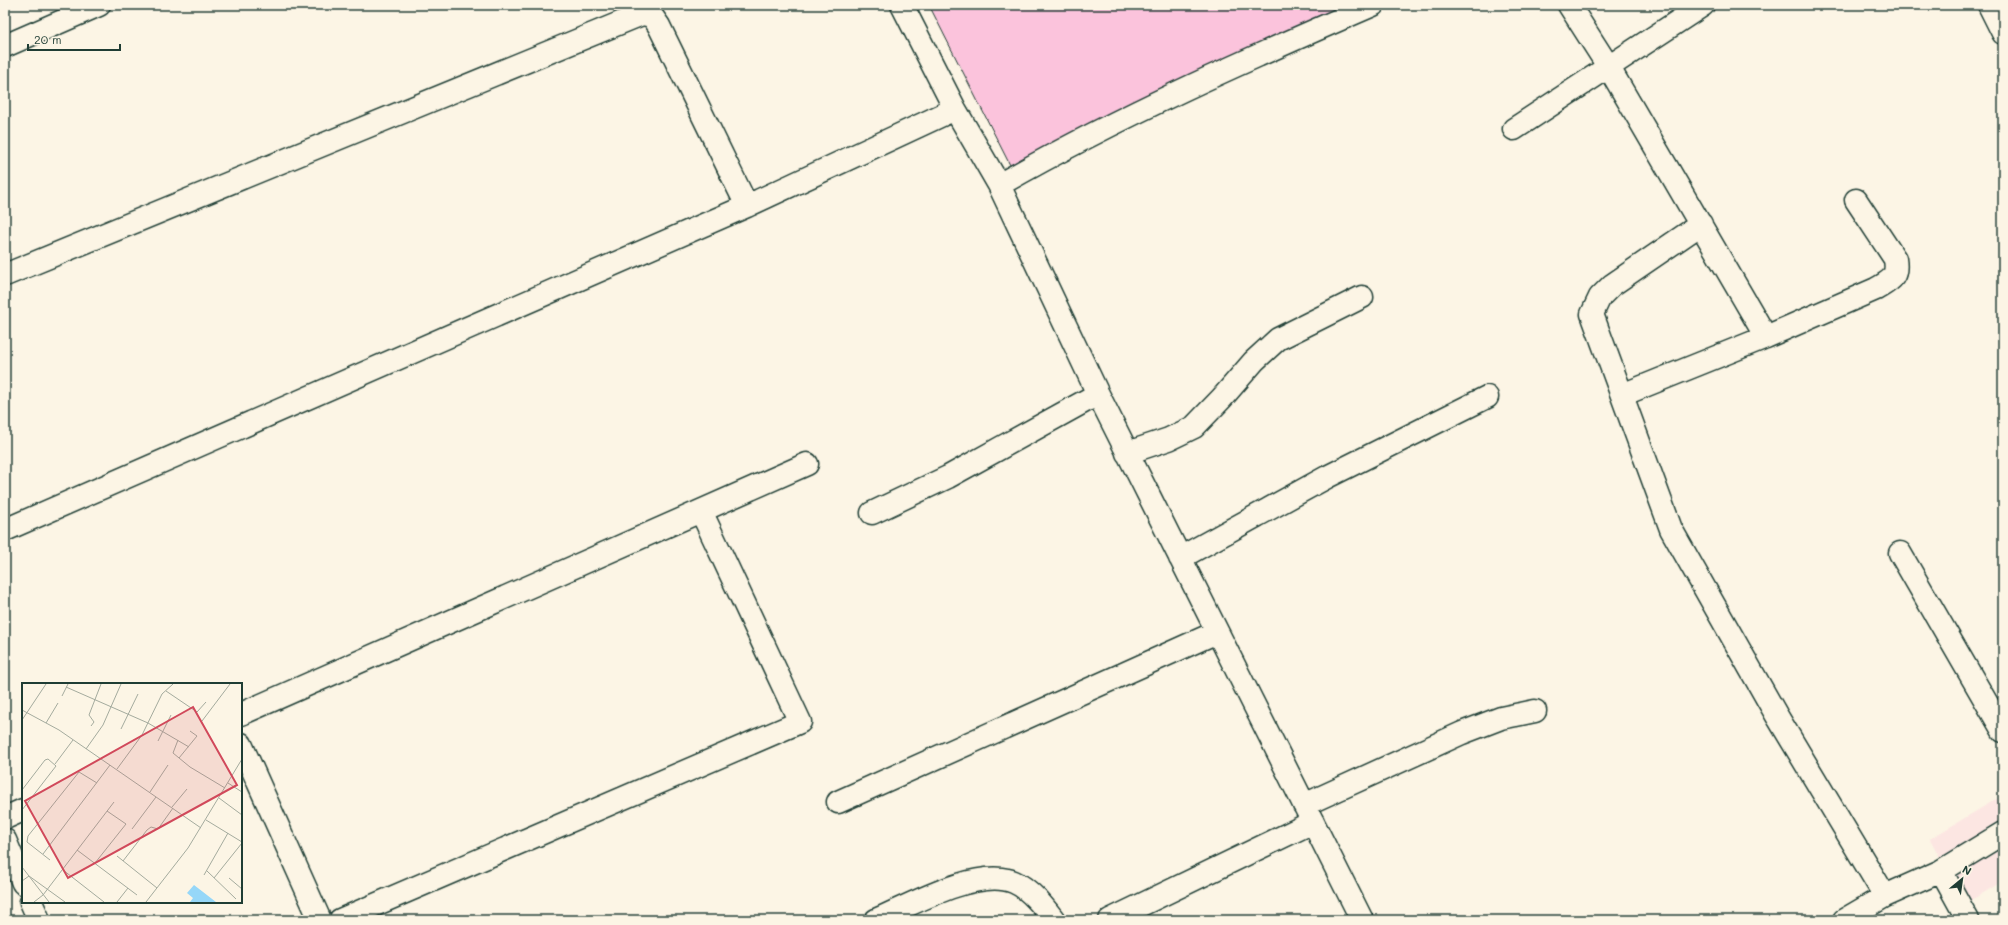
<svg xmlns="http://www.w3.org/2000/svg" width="2008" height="925" font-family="Mali,sans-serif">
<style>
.built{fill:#fce6e2}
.building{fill:#fbc3dc;stroke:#1f3d34;filter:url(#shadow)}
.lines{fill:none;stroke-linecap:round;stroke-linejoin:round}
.minor-casing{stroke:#1f3d34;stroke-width:25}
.minor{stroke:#fcf5e5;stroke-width:22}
.inset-road{fill:none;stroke:#a4ab9e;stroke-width:1}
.view{fill:#d1495b;fill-opacity:0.15;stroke:#d1495b;stroke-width:2}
.inset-edge{fill:none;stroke:#1f3d34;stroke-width:2}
</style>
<defs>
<filter id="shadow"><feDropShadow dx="3.5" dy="3.5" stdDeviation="0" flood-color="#0004"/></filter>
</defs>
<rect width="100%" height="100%" fill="#fcf5e5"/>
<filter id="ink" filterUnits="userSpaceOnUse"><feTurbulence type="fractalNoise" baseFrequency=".025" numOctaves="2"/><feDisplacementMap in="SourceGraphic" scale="8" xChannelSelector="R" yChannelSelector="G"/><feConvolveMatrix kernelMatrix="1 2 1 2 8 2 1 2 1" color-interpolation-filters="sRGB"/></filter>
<g filter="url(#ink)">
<path class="built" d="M2003,795V881L1965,904L1930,839Z"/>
<path class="building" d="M929,5H1347L1011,167Z"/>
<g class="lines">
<g class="minor-casing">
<path id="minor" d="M902,5L955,109L999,185L1098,394L1362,920
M1569,5L1608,66L1766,337
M1989,5L2003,33
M5,46L99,5
M1514,129L1703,5
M999,185C1119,116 1246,60 1373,5
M1701,224L1612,285L1600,297L1592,314L1671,529L1777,716L1885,896
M5,275L642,14L652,16L659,26L747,206
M1622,395L1766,337L1876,289C1891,280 1898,278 1895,259L1856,200
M1127,453L1169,439L1194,427L1222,398L1254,361L1278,339L1362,297
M872,513L948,477L1098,394
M5,530L747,206L955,109
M1900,553L2003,731
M1180,558L1327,477L1487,397
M241,714L807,464
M241,744L320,920
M838,802L1217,632
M1304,805L1462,733L1501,718L1535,711
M5,818L23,810
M5,840L23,883
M1941,871L1968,920
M31,902L39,920
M340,920L800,722L701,511
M876,920C910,905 978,867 1014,882C1030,889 1044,907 1054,920
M1110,920L1313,822
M1844,920L1885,896L1941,871L2003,833"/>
</g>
<use href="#minor" class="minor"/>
</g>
</g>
<g transform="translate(22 683)">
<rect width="220" height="220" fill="#fcf5e5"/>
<path d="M172,202L194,219H168L171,215L165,210Z" fill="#96d7f8"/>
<path class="inset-road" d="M44,4L126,40L167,64M144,8L175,29L184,19M40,13L46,1M0,27L37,47L179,145M0,37L24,1M180,38L208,1M24,40L36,20M69,43L72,39L67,32L79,1M99,46L116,11M156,57L151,70L168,84L203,105M136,58L149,32M64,66L81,42L99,1M157,75L175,53L168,48M33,81L51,57M95,86L120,52L140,11L151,1M206,100L220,109M0,107L23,77L26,76L34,83L0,127M128,109L146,82M197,115L220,132M150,124L165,106M184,137L220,159M110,146L134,114M55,167L115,212M21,171L88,82M95,173L135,205M28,177L5,159L6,153L57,89L75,100M101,178L125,147L129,144L136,146L151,125M73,180L104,141L85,128M0,184L27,219M41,187L82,219M185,188L214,216M182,192L206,150M192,195L220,160M207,195L220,206M0,198L7,193L43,219M12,219L21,212L92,119M95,219L106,205M124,219L166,165L220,76"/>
<path class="view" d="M171,24L215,102L46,195L3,118Z"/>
<rect width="220" height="220" class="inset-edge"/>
</g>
<rect width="2008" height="925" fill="none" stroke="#fcf5e5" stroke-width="20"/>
<rect x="10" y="10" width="1988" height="905" fill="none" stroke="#1f3d34" stroke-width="1.5" filter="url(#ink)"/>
<g transform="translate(1962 879) rotate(29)" stroke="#fcf5e5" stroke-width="3" paint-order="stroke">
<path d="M0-3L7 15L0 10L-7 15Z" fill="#1f3d34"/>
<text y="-6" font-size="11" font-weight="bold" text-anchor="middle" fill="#1f3d34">N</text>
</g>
<path d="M28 44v6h92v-6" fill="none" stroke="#1f3d34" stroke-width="2"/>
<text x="34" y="44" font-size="12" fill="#1f3d34" stroke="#fcf5e5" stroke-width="3" paint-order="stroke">20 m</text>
</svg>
